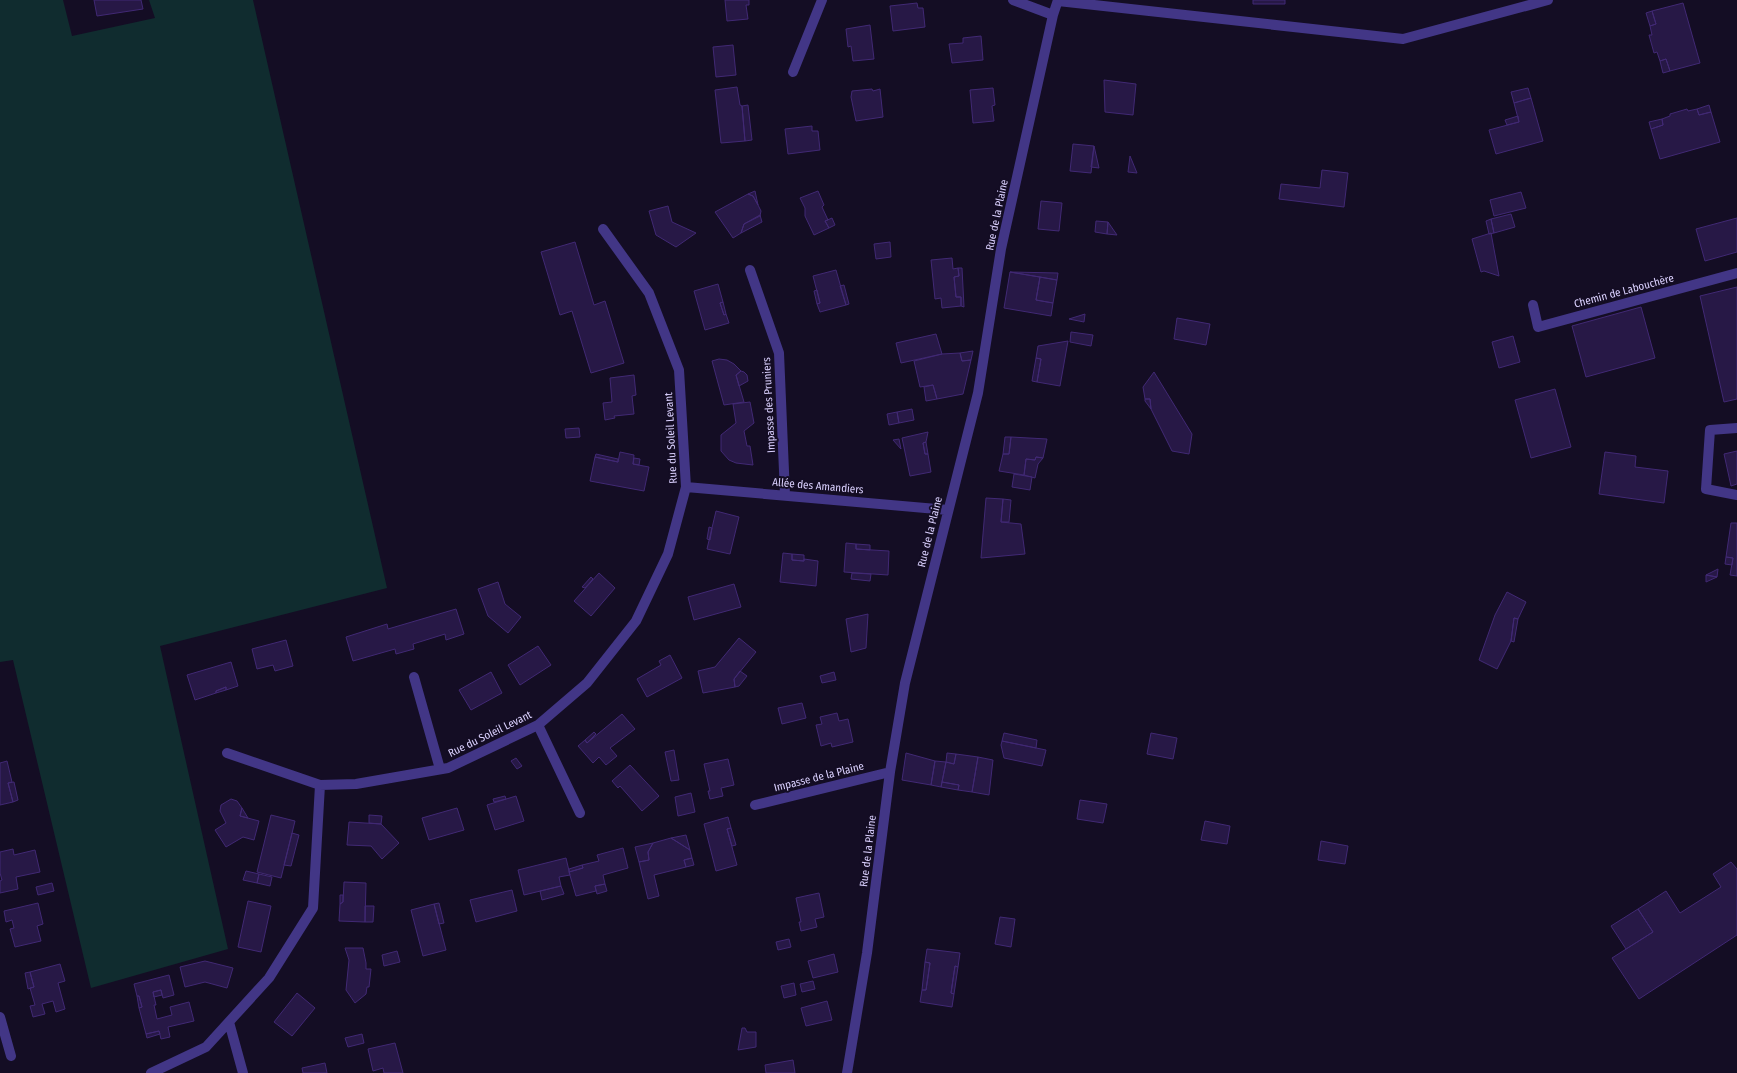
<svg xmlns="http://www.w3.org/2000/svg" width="1737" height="1073" font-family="'Fira Sans Condensed',sans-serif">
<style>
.green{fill:#102c2f}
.building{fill:#271846;stroke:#412974}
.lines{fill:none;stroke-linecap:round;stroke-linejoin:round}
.minor{stroke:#423686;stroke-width:10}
.labels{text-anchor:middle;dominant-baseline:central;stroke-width:4;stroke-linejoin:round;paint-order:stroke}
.street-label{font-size:11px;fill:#dbd1ff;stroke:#140d24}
</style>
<rect width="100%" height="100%" fill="#140d24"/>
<path class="green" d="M0,0H63L72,36L155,18L149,0H253L387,588L160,646L228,949L91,988L13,660L0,662Z"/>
<path class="building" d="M94,0H141L143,9L97,16Z
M725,0H749V5H746L748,19L727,21Z
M1253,0H1285V4H1253Z
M917,3L918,8H923L925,27L893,31L890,6Z
M1683,3L1700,63L1670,71L1666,59L1660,61L1657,52L1654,53L1649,35H1652L1650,26L1656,24L1652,11Z
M1652,11L1656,24L1650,26L1646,13Z
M870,25L874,59L853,61L851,46L848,47L846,29Z
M981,36L983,60L952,63L949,44L963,43V38Z
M733,45L736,75L716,77L713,47Z
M1666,59L1670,71L1663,73L1660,61Z
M1104,80L1136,84L1133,115L1105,112Z
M737,87L740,105L742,106L745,141L721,143L715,90Z
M993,88L995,105L992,106L994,121L973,123L970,90Z
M1528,88L1531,98L1514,103L1511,92Z
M872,89L873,91L880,89L883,117L856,121L851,97L852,91Z
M1531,98L1543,141L1496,154L1489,130L1519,122L1514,103Z
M748,105L752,140L745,141L742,106Z
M1709,105L1711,112L1699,115L1697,109Z
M1687,109L1688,111L1697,109L1699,115L1711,112L1720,142L1660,159L1651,129L1663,125L1662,119L1670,116V114Z
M1518,116L1519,122L1507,125L1505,120Z
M1662,119L1663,125L1651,129L1649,122Z
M812,126V131H818L820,150L788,154L785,129Z
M1073,144L1094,146L1091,173L1070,171Z
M1094,146L1099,168L1091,167Z
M1130,156L1137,173L1128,172Z
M1322,170L1348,173L1344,207L1279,199L1281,184L1320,188Z
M755,191L758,205L753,196L748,194Z
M818,191L824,205L822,207L828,220L825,221L829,228L814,235L805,216V208L800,198Z
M1521,192L1526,208L1494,216L1490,200Z
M748,194L753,196L758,205L761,211L760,216L744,224L741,233L733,238L715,212Z
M1041,201L1062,203L1059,231L1038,229Z
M668,206L672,222L696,233L676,247L656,235L649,211Z
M1511,214L1515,227L1494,233L1491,219Z
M760,215L762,222L741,233L744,224Z
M832,218L835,225L829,228L825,221Z
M1737,218V252L1705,261L1696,229Z
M1491,219L1494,233L1489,234L1486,221Z
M1096,221L1108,222L1107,234L1095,232Z
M1108,222L1117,235L1107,234Z
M1491,233L1499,276L1484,271L1481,272L1472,239Z
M575,242L594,305L605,301L624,363L591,373L572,311L560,315L541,252Z
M890,242L891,257L876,259L874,244Z
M952,258L953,269L958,268L959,276L954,277L956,297H961V306L942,308L941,298L935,299L931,260Z
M958,268H962L964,307L961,306V297H956L954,277L959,276Z
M836,270L846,305L820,312L817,304L820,303L813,276Z
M1010,272L1058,273L1057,280Z
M1010,272L1040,277L1036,300L1053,303L1051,316L1004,308Z
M1040,277L1057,280L1053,303L1036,300Z
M718,284L723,302L720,303L724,315L726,314L729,323L705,330L694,291Z
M844,285L849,304L846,305L840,286Z
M1737,287V399L1724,402L1700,296Z
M817,290L820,303L817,304L814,291Z
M723,302L726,314L724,315L720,303Z
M1641,307L1655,358L1586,377L1572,326Z
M1085,314L1084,322L1069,319Z
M1177,318L1210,324L1206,345L1174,339Z
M1071,332L1093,335L1091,346L1070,342Z
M936,334L942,354L901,363L896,343Z
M1513,336L1520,362L1499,368L1492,342Z
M1068,341L1060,386L1037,382L1041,359L1036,358L1038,346Z
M973,351L971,360L962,361L960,353Z
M960,353L962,361L971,360L963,394L937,399L933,385L920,387L914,361L942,354Z
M1036,358L1041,359L1037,382L1032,381Z
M719,359L727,360L734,364L741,371L736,375L744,402L724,405L712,361Z
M741,371L744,372L747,375L748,381L739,386L736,375Z
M1154,372L1192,434L1189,454L1172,451L1151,409L1150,399H1145L1143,387Z
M634,375L636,395L632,396L634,414L614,416L615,418L605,420L603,403L612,402L610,378Z
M933,385L937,399L926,401L924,387Z
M1555,389L1571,447L1531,458L1515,400Z
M1145,399H1150L1151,409L1145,401Z
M750,402L754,423L744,431L747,446H750L753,465L736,463L729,460L721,451V435L736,423L733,404Z
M912,409L914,420L899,423L897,412Z
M897,412L899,423L889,425L887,414Z
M579,428L580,437L566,438L565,429Z
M928,432L926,442L923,443L925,454H928L931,472L910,476L902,438Z
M1005,437H1011L1009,454H1003Z
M1011,437L1047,439L1043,458L1036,457L1035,460L1026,459L1024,475L999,471L1003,454H1009Z
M899,439L901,449L893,440Z
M926,442L928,454H925L923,443Z
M1737,451V484L1731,486L1724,454Z
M620,452L634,455L633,464L649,467L644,491L590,481L595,457L618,462Z
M1605,452L1636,456L1635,467L1668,471L1664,503L1599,494Z
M596,454L618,459V462L595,457Z
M1036,457L1043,458L1038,464L1035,478L1024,475L1026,459L1035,460Z
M634,458L640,459L639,465L633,464Z
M1014,474L1032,477L1030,490L1012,487Z
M986,498L1003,499L1001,522L1021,524L1025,554L981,558Z
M1003,499L1011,500L1009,522H1001Z
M716,511L739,517L730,554L707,549Z
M1731,523H1737V576L1730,575L1733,558L1726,557Z
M709,527L712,528L710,540L707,539Z
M846,543L856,544V549L889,551L888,575L844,572Z
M856,544L870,545V550L856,549Z
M783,553L792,554V560L804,561V559L818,561L816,586L780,582Z
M792,554L804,555V561L792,560Z
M1726,557L1733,558L1732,565L1725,564Z
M1718,569L1717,577L1706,575Z
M599,573L615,588L591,616L574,601Z
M852,573L871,574L870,581L851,579Z
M1706,575L1717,577L1706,582Z
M591,577L593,579L585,588L582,587Z
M498,582L505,604L521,617L508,633L488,616L478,589Z
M734,584L741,607L694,620L688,597Z
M1507,592L1526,602L1518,619L1514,618L1511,641L1497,669L1479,660L1495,615Z
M456,609L464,634L446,640L445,634L413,644L414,649L396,654L395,649L353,661L346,637L387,624L388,629Z
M868,614L866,648L851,652L846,619Z
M1514,618L1518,619L1514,642L1511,641Z
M739,638L756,652L734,679L735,687L703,693L698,671L715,667Z
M286,640L293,666L275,671L273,665L257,669L252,649Z
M538,646L551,665L520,685L508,665Z
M670,655L682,678L647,697L637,679L661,665L659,661Z
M231,662L238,686L226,690V687L216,691V693L195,700L187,675Z
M740,671L747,676L739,686L735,687L734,679Z
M491,672L502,693L471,710L459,690Z
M834,672L836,680L822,683L820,676Z
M226,687V690L216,693V691Z
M802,703L806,718L782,724L778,708Z
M837,713L839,721L848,719L853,742L832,747L831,743L821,746L816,725L822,724L820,717Z
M622,714L635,729L610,748L617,756L606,765L599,757L593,763L578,746L585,740L587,743Z
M594,732L596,734L587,743L585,740Z
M1004,733L1037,740L1036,748L1002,741Z
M1151,733L1177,738L1173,759L1147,754Z
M1002,741L1046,750L1042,766L1004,758L1001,745Z
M674,750L679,780L671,781L665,752Z
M906,753L935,761L931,785L902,780Z
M947,753L956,754L954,764L946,762Z
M956,754L978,757L972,792L958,790L959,785L942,782L946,762L954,764Z
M978,757L993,760L989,795L972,792Z
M516,758L522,766L517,769L511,761Z
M728,759L734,785L721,788L723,796L710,799L708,791H710L704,764Z
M7,761L12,782L8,783L13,802L0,805V763Z
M935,761L946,762L941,787L931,785Z
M630,765L659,796L642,811L620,786L618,788L612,781Z
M14,782L18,800L13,802L8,783Z
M942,782L959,785L958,790L941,787Z
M691,793L695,812L678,816L675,797Z
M505,796L506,799L494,802L493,799Z
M516,796L524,821L495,830L487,805Z
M231,799L237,801L242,808L240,816L259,821L254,840L243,837L226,847L215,830L226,823L220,811L221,805Z
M1080,800L1107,804L1103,823L1077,819Z
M242,808L248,818L240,816Z
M457,808L464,830L429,840L422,818Z
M271,815L295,821L281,878L257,872Z
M369,815L382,816L381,824L369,823Z
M728,817L731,828L727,829L737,865L716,871L704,824Z
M1205,821L1230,826L1227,844L1201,840Z
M349,822L381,824L399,843L382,859L371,846L347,845Z
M731,828L736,845L732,846L727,829Z
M292,833L299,835L291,866L284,865Z
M686,835L690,850L671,838Z
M671,838L690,850L692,858L684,860L686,867L654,875L659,896L648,899L639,862L649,860L648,852L653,843Z
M1321,841L1348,846L1345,864L1318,860Z
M653,843L648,852L649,860L639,862L635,847Z
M623,848L628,868L603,875L605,884L595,886L596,891L576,896L569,872L583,868L582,865L599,861L597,855Z
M13,849L14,855L35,850L40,872L16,877L18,889L0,893V881L2,880L0,873V852Z
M566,858L570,875L559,877L561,886L524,895L518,870Z
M692,858L694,865L686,867L684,860Z
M1731,862L1737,869V935L1639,999L1612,958L1653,932L1638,909L1666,891L1680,913L1721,887L1713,874Z
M582,865L583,868L569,872V869Z
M246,871L259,874L257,883L243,880Z
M259,874L272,877L270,886L257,883Z
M344,882L366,883L365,922L339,921L340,904L343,902Z
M52,883L54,891L38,895L36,887Z
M605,884L607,891L597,894L595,886Z
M561,886L564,894L542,900L540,891Z
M512,890L517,911L476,922L470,900Z
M819,893L824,917L815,919L817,927L801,931L799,922H801L796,898Z
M340,895H343V902L340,904Z
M248,901L271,906L261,952L238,947Z
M38,903L43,924L37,926L41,941L15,947L10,929L14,928L12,920L6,922L4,911Z
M439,903L444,923L439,924L434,904Z
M434,904L446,950L423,956L411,910Z
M365,906H374L373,922H365Z
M1638,909L1653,932L1626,949L1611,926Z
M1000,917L1015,919L1011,947L995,944Z
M789,939L791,947L778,950L776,942Z
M345,948H363L366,963V969H371L369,987H367L366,994L355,1003L346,990L349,960Z
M927,949L960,953L958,967L955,966L951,993L954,994L952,1007L920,1002L922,990H926L930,963L925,962Z
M397,951L400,962L384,966L382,955Z
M834,954L838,972L813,978L808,961Z
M205,961L233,968L227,988L205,982L185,987L180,967Z
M925,962L930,963L926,990H922Z
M60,964L65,981L58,983L65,1009L56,1012L53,1001L42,1004L45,1014L33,1017L30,1006L35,1005L30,988L34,987L30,972Z
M955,966L958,967L954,994L951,993Z
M30,972L34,987L28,989L25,973Z
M169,975L174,995L163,998L161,990L153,992L156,1005H154L157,1019L172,1015L170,1007L189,1002L194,1021L168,1027L170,1037L161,1039L159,1031L146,1034L139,1008L142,1007L139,996H137L134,984Z
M813,981L815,989L802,992L800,984Z
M794,983L796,995L784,998L781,986Z
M161,990L162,995L154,997L153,992Z
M297,993L315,1008L292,1036L274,1022Z
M137,996H139L142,1007L139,1008Z
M827,1001L832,1020L806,1026L801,1008Z
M742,1028H745L747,1032H756V1047L738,1050Z
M159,1031L160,1034L147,1038L146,1034Z
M362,1034L364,1043L348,1047L345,1038Z
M395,1043L403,1073H384L383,1068L373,1071L368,1049Z
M793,1060L795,1073H766L765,1065Z
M325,1063L327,1073H303L302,1068Z"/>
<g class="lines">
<path class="minor" d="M1013,0L1053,15
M1058,1L1403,39L1548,0
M793,72L822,0
M750,270L779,353L785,495
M1533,305L1538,327L1737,273
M1737,428L1710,430L1706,489L1737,495
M686,487L948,510
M414,677L440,769
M538,725L580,813
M227,753L320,785L356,784L448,768L538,725L587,683L636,621L668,554L686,487L679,370L649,293L603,229
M755,805L890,772
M0,1017L11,1056
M229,1022L243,1073
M151,1073L206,1047L269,978L313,908L320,785
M847,1073L867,953L890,772L905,683L978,393L1001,249L1053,15L1058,0"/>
</g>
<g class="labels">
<g class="street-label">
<text transform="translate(997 215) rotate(-78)">Rue de la Plaine</text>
<text transform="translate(1624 291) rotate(-15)">Chemin de Labouchère</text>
<text transform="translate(769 405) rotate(-93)">Impasse des Pruniers</text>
<text transform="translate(671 438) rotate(-93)">Rue du Soleil Levant</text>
<text transform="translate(818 486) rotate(5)">Allée des Amandiers</text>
<text transform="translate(930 532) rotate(-76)">Rue de la Plaine</text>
<text transform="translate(490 734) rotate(-26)">Rue du Soleil Levant</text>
<text transform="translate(819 777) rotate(-14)">Impasse de la Plaine</text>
<text transform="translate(868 851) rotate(-83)">Rue de la Plaine</text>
</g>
</g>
</svg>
